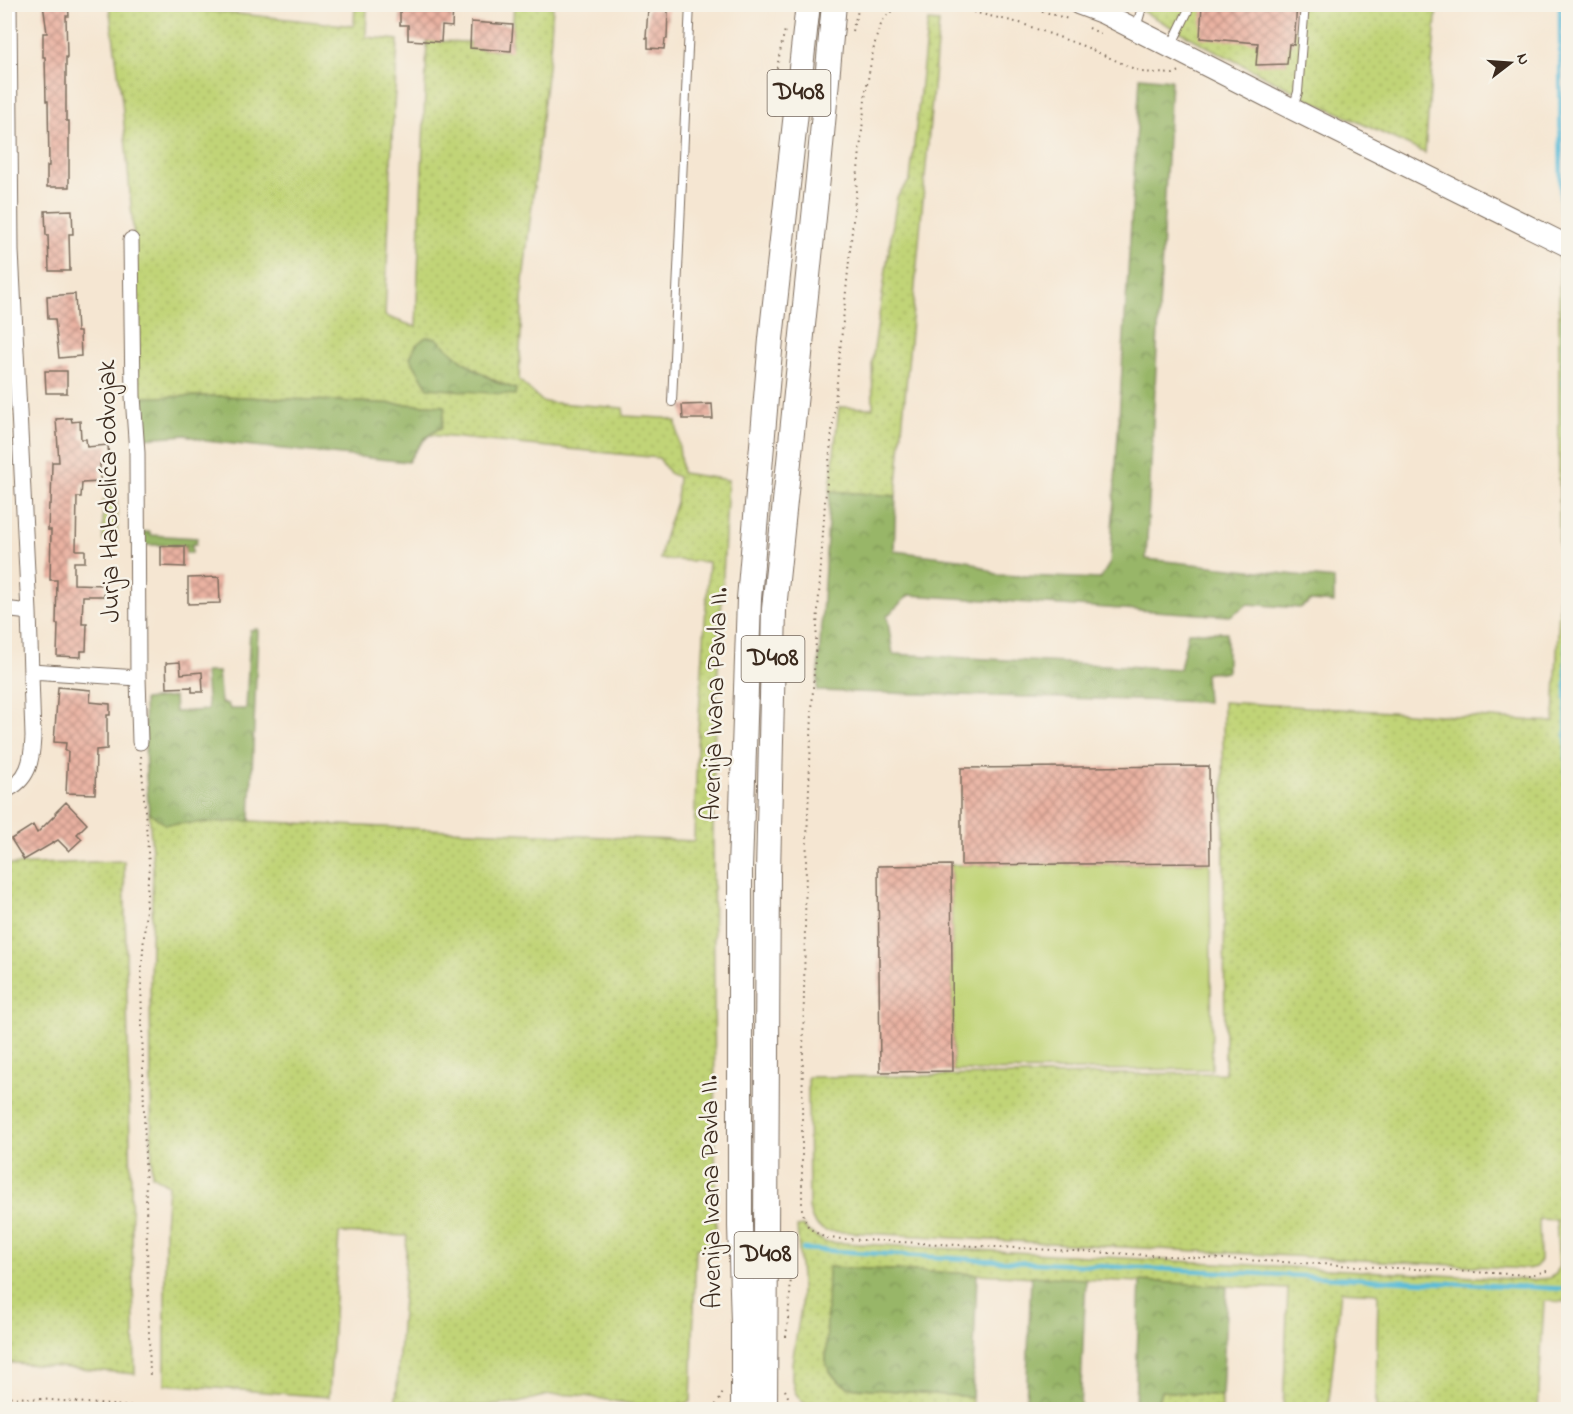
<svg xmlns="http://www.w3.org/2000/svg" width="1573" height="1414" font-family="'Indie Flower',sans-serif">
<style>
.grass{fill:url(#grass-dots);stroke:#7e7f4a;stroke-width:1.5;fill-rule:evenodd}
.forest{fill:url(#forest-crowns);stroke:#6a7043;stroke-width:1.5}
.pitch{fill:#c1d477;stroke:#7e7f4a;stroke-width:1.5}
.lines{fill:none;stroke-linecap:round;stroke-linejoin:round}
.stream{stroke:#5abcd9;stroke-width:4.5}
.building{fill:url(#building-cross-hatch)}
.lane-casing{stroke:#7c6c5d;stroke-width:10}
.street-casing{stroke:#7c6c5d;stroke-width:17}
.secondary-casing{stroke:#7c6c5d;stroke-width:23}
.primary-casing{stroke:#7c6c5d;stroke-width:26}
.path{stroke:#7c6c5d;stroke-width:2;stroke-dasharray:1.5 4.5;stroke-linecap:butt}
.lane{stroke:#fff;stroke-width:8}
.street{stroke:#fff;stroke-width:15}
.secondary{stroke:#fff;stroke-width:21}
.primary{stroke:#fff;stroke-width:24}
.labels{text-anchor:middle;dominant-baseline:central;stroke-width:5;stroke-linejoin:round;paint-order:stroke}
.shield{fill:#f7f3e8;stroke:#73665b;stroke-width:1.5}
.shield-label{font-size:26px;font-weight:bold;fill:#3b2a1e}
.street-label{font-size:27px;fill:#3b2a1e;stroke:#f7f3e8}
</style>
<defs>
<pattern id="grass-dots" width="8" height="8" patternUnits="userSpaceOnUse" patternTransform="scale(1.5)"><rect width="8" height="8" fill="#c1d477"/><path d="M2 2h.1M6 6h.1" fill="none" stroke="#a7b666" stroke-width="1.8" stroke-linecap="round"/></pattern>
<pattern id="forest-crowns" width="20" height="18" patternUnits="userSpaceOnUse" patternTransform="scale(1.5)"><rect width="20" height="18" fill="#98b668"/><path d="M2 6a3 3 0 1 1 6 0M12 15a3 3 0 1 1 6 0" fill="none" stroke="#7d9455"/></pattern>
<pattern id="building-cross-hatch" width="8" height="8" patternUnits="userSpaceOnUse" patternTransform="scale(1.5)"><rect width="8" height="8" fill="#eab2a2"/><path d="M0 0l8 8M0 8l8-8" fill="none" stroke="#bf9183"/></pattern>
</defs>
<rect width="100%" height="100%" fill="#f7f3e8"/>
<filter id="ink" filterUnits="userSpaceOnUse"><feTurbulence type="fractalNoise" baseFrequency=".0167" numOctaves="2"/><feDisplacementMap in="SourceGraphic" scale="12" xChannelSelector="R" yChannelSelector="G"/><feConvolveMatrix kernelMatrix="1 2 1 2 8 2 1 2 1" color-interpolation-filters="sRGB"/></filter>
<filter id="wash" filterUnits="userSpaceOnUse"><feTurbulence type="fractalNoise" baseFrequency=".008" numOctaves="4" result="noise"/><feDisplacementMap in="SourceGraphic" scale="24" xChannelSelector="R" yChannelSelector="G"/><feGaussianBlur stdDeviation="1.35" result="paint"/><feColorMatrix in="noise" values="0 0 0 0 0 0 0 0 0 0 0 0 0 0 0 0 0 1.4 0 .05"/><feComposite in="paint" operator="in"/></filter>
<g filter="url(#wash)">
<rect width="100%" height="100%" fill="#f5e6d2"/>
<path class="grass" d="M109,5H153L354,26L355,5H367L366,37L398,40L392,140L385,316L416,327L427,41L470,42V48L511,51L514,5H553L550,49L523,281L519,380L543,402L623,408L624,416L665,418L676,421L682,473L728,480L714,748L713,842L716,1249L696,1248L691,1401C667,1413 619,1402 592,1397C579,1395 564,1394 551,1395C537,1396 524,1403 511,1404C473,1408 434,1403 396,1401L407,1236L339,1233L329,1397L165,1384V1225L168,1185L152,1175L150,983L153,867L149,812L165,824L250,821L694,841L697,745L709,562L660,559L664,539L676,502L678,477L669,473L659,458L429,435L442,426L444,406L221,396L138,397L134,240L122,101ZM436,338C459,360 484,378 516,389L411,358Z
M1131,5H1437L1425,153L1313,101L1208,47Z
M928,21L939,22L896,496L830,491L839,407L873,408L872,362L897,197L910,180Z
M1559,255L1568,258V1302L1544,1301L1538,1409H1376L1378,1293L1341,1291L1328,1409L1283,1410L1288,1289L829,1267L826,1364C831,1375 837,1381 848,1387L972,1397V1409L843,1408L814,1406L802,1402L795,1392L792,1380V1363L801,1307V1278L797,1227L803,1226L809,1232L825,1242L1531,1280L1549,1278L1556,1274L1559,1266L1556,1220L1539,1219L1540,1260L1536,1267L1528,1269L826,1231C814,1226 812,1221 809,1208L808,1077L1225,1073L1223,702L1554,722L1559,608Z
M103,500H117V542L103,541Z
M124,861L135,1374L5,1362V865Z
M1161,1391L1222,1396V1409L1135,1410V1404H1157Z"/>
<path class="forest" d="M1140,77L1171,80L1146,559L1334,579V603L1311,601L1300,608L1248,604L1230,616L909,595L887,616L893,654L1180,669L1188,632H1227V672L1205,673L1207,702L817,691L830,491L896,496L894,551L967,560L998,575L1100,579L1110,563Z
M426,337L436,338L464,362L481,373L498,383L516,389L515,395L428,388L410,358L416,345Z
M221,396L445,406L442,427C426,435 417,447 408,462L206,441L186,435L142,438L138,397Z
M143,532H150V535L197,538L196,544H192V553H186V545H143Z
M258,629L250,821L165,824L149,812L146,777L144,700L174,697L175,712L208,710L205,672H218L221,703L228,704L230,709H246L250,630Z
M828,1267L977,1274L972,1397L848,1387C837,1381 831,1375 826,1364Z
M1031,1276L1086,1279L1080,1409L1026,1406Z
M1140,1281L1227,1286L1222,1396L1161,1391L1157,1404H1135Z"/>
<path class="pitch" d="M1210,863L1212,1069L953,1071L951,865Z"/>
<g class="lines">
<path class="stream" d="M1560,4L1561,212
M1564,262L1568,1012
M803,1249L1016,1262L1568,1289"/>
</g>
<g id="blocks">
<path class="building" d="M43,4H68L69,16H66L67,57H66V121H69V187H47V166H49L48,101H46L45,57H43V33H47Z
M400,4H453L452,27L442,26L441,42L408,40V25H400Z
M1202,4H1297L1294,45L1289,44L1287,64L1256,65L1258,43L1200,38Z
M648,9L668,10L667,39H665L664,49L648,48V38H646Z
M471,22L513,25L511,51L470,48Z
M72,210L73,234H69L70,271H49L48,235H46L45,211Z
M75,294L77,332H80L81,356L59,358L55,319H48L47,296Z
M45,371H67V393H46Z
M712,404L713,419H683L682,405Z
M71,418L72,422L80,421L81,439H86L87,447L108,445L109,463L100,464V482L82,483L81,497H77L76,550H85V562H74V584L105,585L104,596H83L82,624H87L86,651H81V657L57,656L58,624H56L57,580H50L51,530H48L49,504H51L52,462H59L56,419Z
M161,546H185V567L161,566Z
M219,577L220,603L188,604V578Z
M180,662L181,674L202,672L203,692H192V687L167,688L166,663Z
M58,687L91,690L90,702L110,704V715H107V749L96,750L95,794L66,793L68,751H65L66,743L54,742Z
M1209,766L1210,863L961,865V768Z
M66,802L87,824L77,834L82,839L69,851L58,840L24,860L11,839L33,825L37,833L56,814L55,813Z
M951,865L953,1071L880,1072L878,866Z"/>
</g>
</g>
<g filter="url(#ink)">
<use href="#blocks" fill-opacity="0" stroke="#7c6c5d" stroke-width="1.5"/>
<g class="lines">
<g class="lane-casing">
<path id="lane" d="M1136,28L1143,4
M1171,46L1188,11L1190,4
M1293,108L1298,92L1305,4
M672,402L690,4"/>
</g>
<g class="street-casing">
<path id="street" d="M131,240L133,396L137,453L138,678L140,742
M4,609L29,612
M31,671L138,678
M4,791C29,781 32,760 33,737L29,612L11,251L9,4"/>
</g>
<g class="secondary-casing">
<path id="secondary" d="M1079,4L1103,13L1312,119L1568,246"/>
</g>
<g class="primary-casing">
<path id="primary" d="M743,1410V1323L740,1226V869L749,599L771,339L808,4
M765,1410L768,873L774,609L818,178L834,4"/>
</g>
<path class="path" d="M909,4C901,8 890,10 884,19C874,34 870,71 866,90L825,502L813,688L806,863L802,1120V1209L806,1224L812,1230L825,1238L1530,1275L1547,1271
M938,4L1020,23L1086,47L1141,72L1173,74L1180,71
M1019,4L1068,19
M1089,28L1103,35
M852,31L860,4
M775,116C772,87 778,59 785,30
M141,756L149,865L141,979L150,1379
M786,1337C790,1304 794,1261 787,1229
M785,1390L789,1399L798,1410
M4,1396L171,1410
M712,1410L720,1399L723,1392"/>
<use href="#lane" class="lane"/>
<use href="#street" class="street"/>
<use href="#secondary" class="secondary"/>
<use href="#primary" class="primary"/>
</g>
</g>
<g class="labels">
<g class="shield">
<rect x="767.5" y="70" width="63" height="46" rx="4.5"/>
<rect x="741.5" y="636" width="63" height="46" rx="4.5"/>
<rect x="734.5" y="1232" width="63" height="46" rx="4.5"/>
</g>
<g class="shield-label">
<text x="799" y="93">D408</text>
<text x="773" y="659">D408</text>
<text x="766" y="1255">D408</text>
</g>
<g class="street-label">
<text transform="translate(110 491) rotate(-91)">Jurja Habdelića odvojak</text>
<text transform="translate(716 704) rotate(-88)">Avenija Ivana Pavla II.</text>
<text transform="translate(712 1192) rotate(-91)">Avenija Ivana Pavla II.</text>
</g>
</g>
<rect width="1573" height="1414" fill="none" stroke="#f7f3e8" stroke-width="24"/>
<g transform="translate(1510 63) rotate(73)" stroke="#f7f3e8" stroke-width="4.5" paint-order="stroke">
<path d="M0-4.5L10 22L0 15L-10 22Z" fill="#3b2a1e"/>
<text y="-9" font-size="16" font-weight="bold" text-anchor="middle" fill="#3b2a1e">N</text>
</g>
</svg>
